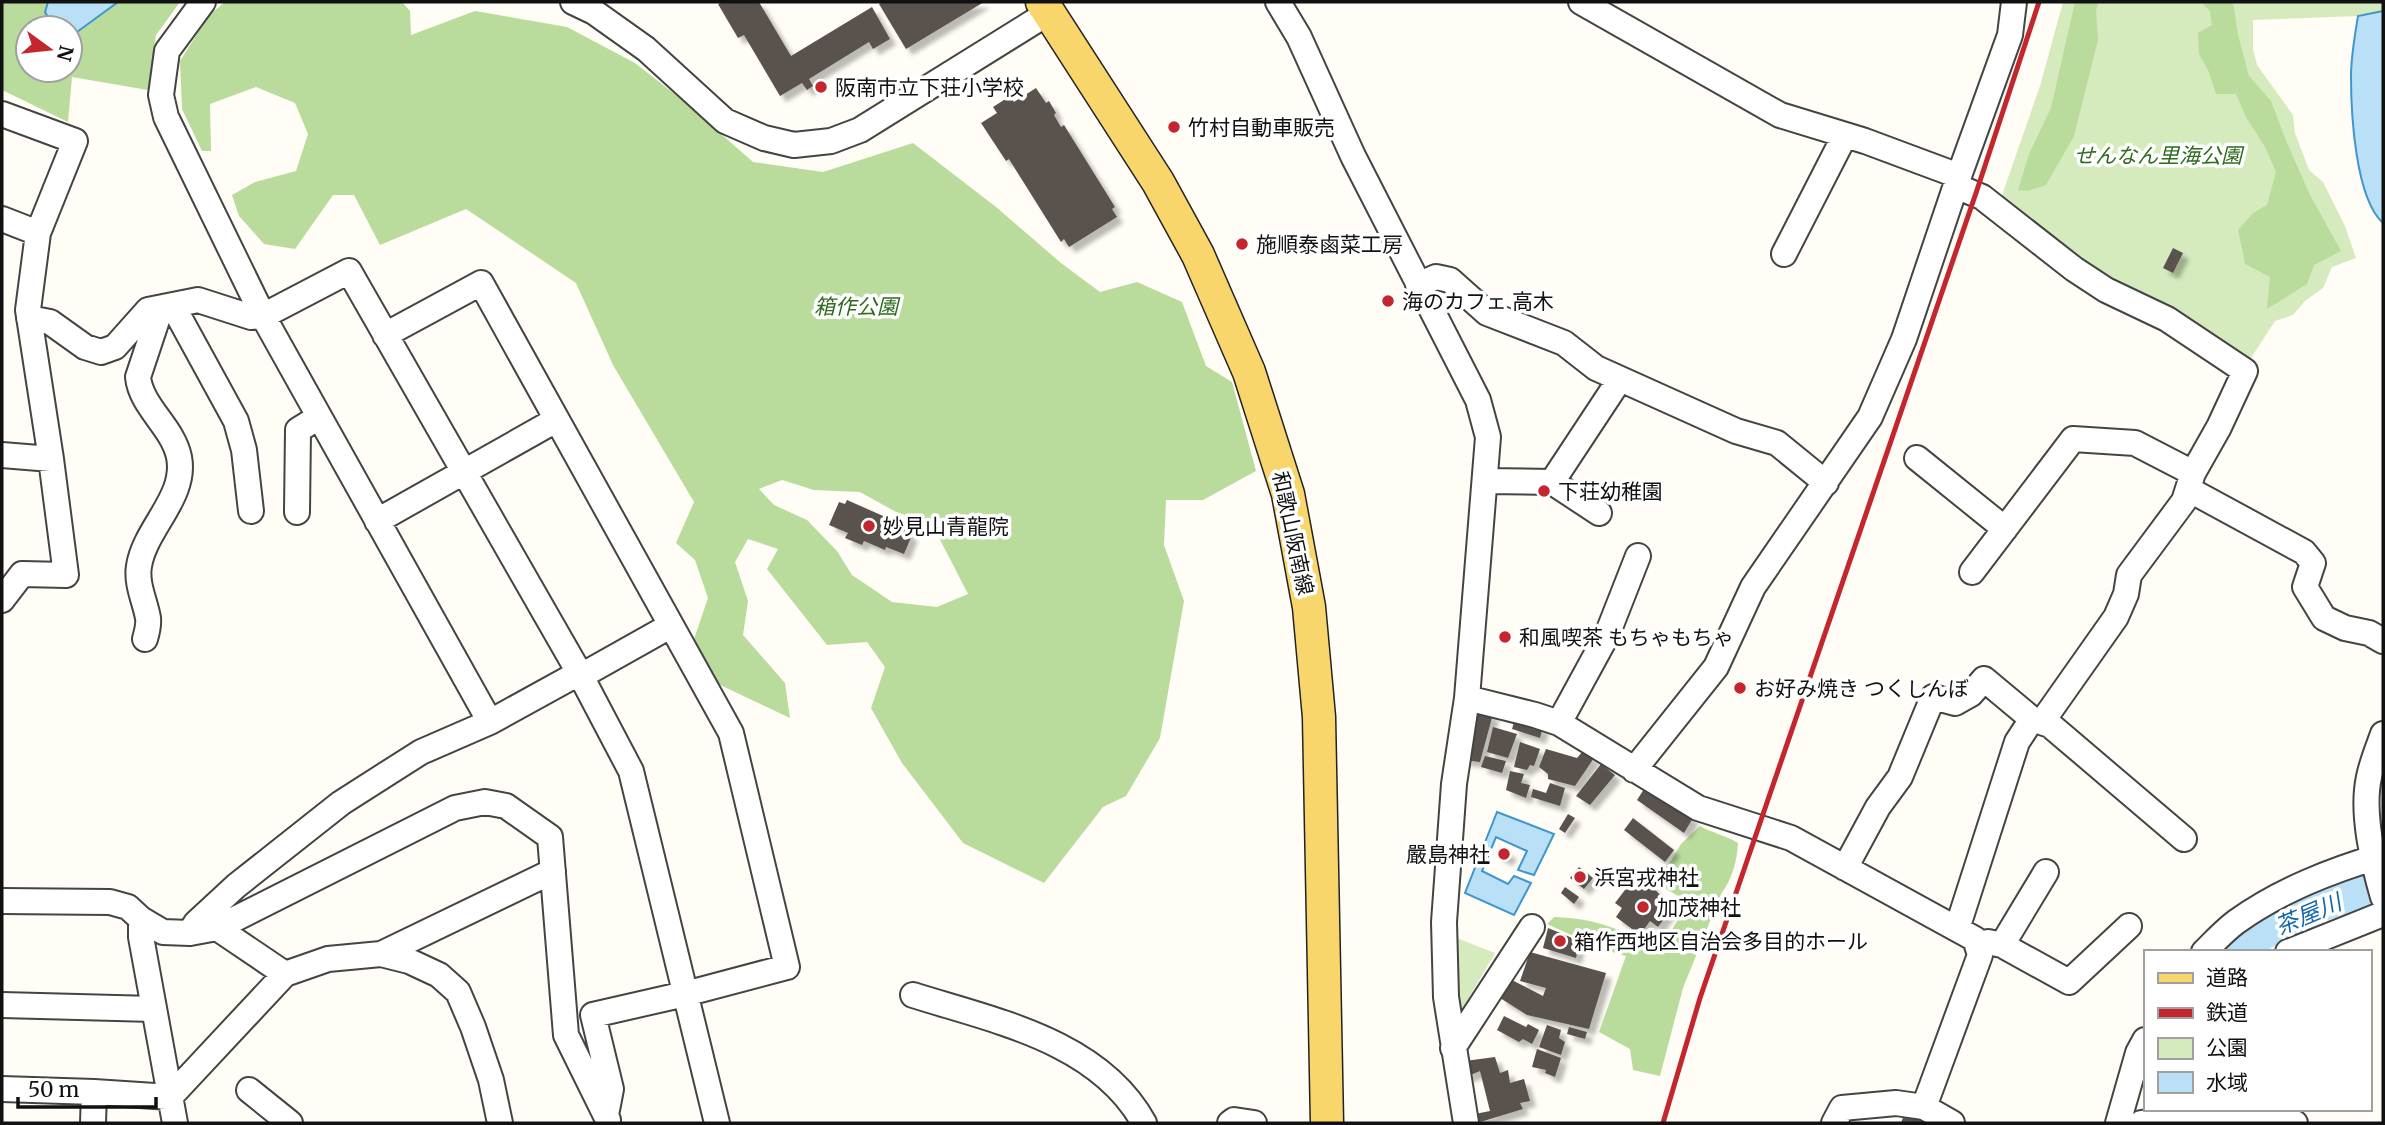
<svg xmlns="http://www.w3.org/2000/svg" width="2385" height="1125" font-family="Merriweather,'Noto Sans JP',serif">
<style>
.green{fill:#d5ebbd}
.forest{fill:#b9dc9c;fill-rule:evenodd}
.water{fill:#b9e0f7;stroke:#3f96cf;stroke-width:2}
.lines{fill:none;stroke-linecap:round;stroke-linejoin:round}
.river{stroke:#b9e0f7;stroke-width:33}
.building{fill:#5a524d;filter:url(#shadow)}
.minor-casing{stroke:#444;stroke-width:28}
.major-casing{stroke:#222;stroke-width:35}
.minor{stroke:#fff;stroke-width:24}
.major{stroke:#f9d66b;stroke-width:32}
.rail{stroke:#c4262e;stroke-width:5}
.poi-dot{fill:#c4262e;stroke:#fff;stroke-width:2.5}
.labels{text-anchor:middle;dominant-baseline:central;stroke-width:7;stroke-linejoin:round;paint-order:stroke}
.poi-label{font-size:21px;fill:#111;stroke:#fff;text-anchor:start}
.park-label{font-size:21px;font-style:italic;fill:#2f6b1f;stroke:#fff}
.street-label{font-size:21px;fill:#111;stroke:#fff}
.water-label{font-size:23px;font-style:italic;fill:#1768a6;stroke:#fff}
</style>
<defs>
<filter id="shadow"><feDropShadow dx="6" dy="6" stdDeviation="2" flood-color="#0004"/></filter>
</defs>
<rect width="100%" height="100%" fill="#fffdf5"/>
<path class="green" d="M2063,2H2383V11L2358,16L2253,20V49L2257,65L2293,115L2295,133L2309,170L2323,182L2345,226L2356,258L2332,267L2323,288L2305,301L2293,315L2275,321L2247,364L2093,273L2000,201L2040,86Z
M1449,935L1495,953L1461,1011L1453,1009Z"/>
<path class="forest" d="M2,2H180L156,35L148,90L72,77L68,122L2,90ZM28,28H70V70H28Z
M225,2H402L410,11L411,35L475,11L567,27L635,63L686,103L753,162L823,172L913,143L996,207L1061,263L1100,292L1137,282L1182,302L1206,366L1232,382L1256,471L1203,500H1166L1164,545L1184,601L1160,738L1126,796L1103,807L1044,883L963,843L902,763L871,708L885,667L867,642L827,645L767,569L778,549L748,539L735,562L748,601L743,635L785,683L790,718L697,674L694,639L708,598L695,560L676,543L694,502L613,365L576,283L466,209L380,245L354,195H333L295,249L264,244L239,216L232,195L255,182L296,171L308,134L295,103L256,87L210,104L211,151H202L182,109L180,61L209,15ZM782,480L814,490L860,492L896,512L932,524L968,594L937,607L892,602L852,575L837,551L807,520L774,505L759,489Z
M2075,2H2099L2096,10L2098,40L2074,136L2046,185L2027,191L2018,190L2029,154L2051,108Z
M2201,2H2233L2238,35L2249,76L2271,101L2287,143L2310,195L2341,251L2314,265L2307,284L2267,309L2270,277L2245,264L2238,230L2253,213L2267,205L2276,172L2265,147L2246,117L2236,94H2216L2209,72L2199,54L2198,33L2212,25L2210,11Z
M1700,826C1712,833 1725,835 1738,843C1737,862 1732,879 1721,894L1683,988L1660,1076L1633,1070L1630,1049L1599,1032L1626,956L1602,949L1547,924L1554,917C1588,918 1609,925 1640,939L1652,929L1666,939L1688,904C1678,892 1659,890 1652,875L1656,869L1668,866L1681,844Z"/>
<path class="water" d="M48,2H118L77,32L70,30V28L53,25L45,12Z
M2383,11V223C2355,198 2351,112 2351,76C2351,56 2355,35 2358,16Z
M1497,812L1554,834L1534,875L1518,870L1527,851L1496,837L1482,871L1508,884L1514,876L1531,883L1514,915L1465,893Z"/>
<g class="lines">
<path class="river" d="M2237,952C2278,918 2332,900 2383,884"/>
</g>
<path class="building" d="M723,2H759L791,56L872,7L890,39L873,49L869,42L809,79L813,86L807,90L802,83L780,96L744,35L738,38L718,4Z
M883,2H984L906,49L879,4Z
M1036,88L1046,103L1049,101L1056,113L1054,115L1061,127L1064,125L1115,207L1112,209L1117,217L1069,247L1064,239L1061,242L1009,159L1006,161L981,123L997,113L993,107L1010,96L1014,102Z
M2173,248L2183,253L2173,273L2163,268Z
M847,500L908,527L906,532L912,535L904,554L886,547L885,550L864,541L862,545L845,538L848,533L829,525L839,502L845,504Z
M1470,708L1493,714L1480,762L1463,760Z
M1515,719L1543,727L1540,738L1512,729Z
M1493,727L1517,734L1508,758L1487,752Z
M1520,742L1540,749L1534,766L1530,765L1527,770L1514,767Z
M1546,749L1577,758L1583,751L1594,758L1575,786L1548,779V774L1539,767Z
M1485,756L1506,761L1502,773L1481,767Z
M1601,764L1615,775L1590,805L1576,796Z
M1510,771L1524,774L1521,783L1530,785L1526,798L1506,790Z
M1550,783L1565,788L1560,806L1531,797L1533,789L1546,793Z
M1646,786L1693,818L1684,833L1637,800Z
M1568,814L1575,818L1565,833L1559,829Z
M1633,818L1674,850L1665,862L1624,830Z
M1500,848L1511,853L1507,860L1497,855Z
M1579,867L1593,878L1584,889L1570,878Z
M1638,873L1653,884L1651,886L1673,907L1658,927L1650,921L1640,935L1616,917L1622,908L1615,903Z
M1565,887L1579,897L1574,904L1561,893Z
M1548,928L1570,937L1579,943L1576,958L1543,948Z
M1530,952L1606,973L1589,1029L1527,1015L1500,998L1512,980L1543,996L1546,988L1520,981Z
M1504,1016L1526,1027L1528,1024L1539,1030L1532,1044L1523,1039L1519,1042L1497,1030Z
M1547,1025L1561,1030L1559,1038L1565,1042L1561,1055L1539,1047Z
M1569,1027L1587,1032L1585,1039L1567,1034Z
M1537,1049L1561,1058L1555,1077L1545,1073L1546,1070L1532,1067Z
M1495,1057L1500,1073L1508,1070L1510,1083L1524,1079L1530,1101L1520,1103L1523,1109L1477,1123L1475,1114L1490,1111L1480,1071L1466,1077L1465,1061Z
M1905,1112L1935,1123H1901Z"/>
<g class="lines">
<g class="minor-casing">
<path id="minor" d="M203,2L167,51L161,95L166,117L263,316L490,722
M573,2L594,12L646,49L725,121L764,138L794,145L831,141L860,130L1048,13
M1278,2L1299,37L1353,156L1478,400L1488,437L1467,698L1454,784L1444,922L1446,997L1466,1123
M1581,2L1780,115L1865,141L1959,176
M2,114L75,141L38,233
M1956,186L1982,197L2074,269L2106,290L2167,319L2245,371L2219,427L2193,473L2184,501L2129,575L2126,594L2116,617L2042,722
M2,219L38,233L28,310L51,459L66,575L22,574L2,600
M1784,254L1845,135
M1418,285L1436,277L1450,280L1487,313L1564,343L1596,368L1736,431L1777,443L1826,483
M173,306L236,421L244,450L251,511
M29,318L50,322L85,347L101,352L115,347L148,310L198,300L251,317L263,316L349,271L581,676L631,771L717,1123
M385,335L481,283L731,733L787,967L685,994L593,1015L611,1089L606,1115
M2,455L51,459
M1917,458L2005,529
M1485,481L1552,482L1599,513
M1552,482L1620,379
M2188,489L2304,552L2313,563L2305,587L2324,618L2345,628L2369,633L2383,641
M297,512L298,430L319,417
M377,521L556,420
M1972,572L2073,439L2135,443L2193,473
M145,639C147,632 149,625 148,618C145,601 136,584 139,566C145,528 187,497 179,457C173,427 141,407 138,377L161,308
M581,676L670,626
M1467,698L1535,715L1559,723L1698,808L1791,838L1975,939L1980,955L1924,1107
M1559,723L1607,635L1638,556
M2383,734C2378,748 2372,762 2369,777C2361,813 2373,862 2383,897
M1634,770L1716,667L1753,587L1870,417L1904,339L1959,176L2010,35L2014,2
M1845,868L1878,807L1900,777L1933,697L1955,703L1971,694L1984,679L2032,719L2050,725L2184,839
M2,901L110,902L128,907L141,919L163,932L190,933L217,928L455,808L485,802L506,806L550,837L566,1035L608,1120
M141,919V937L175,1123
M217,928L285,974
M1957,929L2017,742L2032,719
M190,933L196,923L236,886L341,803L421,752L490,722L579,673
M1988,942L2002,945L2046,872
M2002,945L2069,982L2129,926
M2204,952C2214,942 2224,931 2236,922C2281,890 2330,871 2383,855
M2288,952L2383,914
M381,954L553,871
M913,995C995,1021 1099,1041 1144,1123
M2,1005L154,1009
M1453,1048L1532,927
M2,1089L94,1092
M249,1090L290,1123
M93,1123L94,1092L170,1097L285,974L328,959L381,954L409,961L439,975L458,992L473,1027L491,1080L500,1123
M1230,1123L1234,1120L1254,1123
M1834,1123L1842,1108L1896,1103L1924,1107L1952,1123
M2118,1123L2138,1053L2145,1040
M2141,1123L2168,1119L2257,1116L2295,1123"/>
</g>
<g class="major-casing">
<path id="major" d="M1042,2L1158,182L1198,255L1249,372L1288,494L1309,607L1319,717L1327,1123"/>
</g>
<use href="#minor" class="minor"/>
<use href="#major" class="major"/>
<path class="rail" d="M1663,1123L1700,998L1976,193L2039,2"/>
</g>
<g class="poi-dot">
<circle cx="821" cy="87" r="7"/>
<circle cx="1174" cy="127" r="7"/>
<circle cx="1242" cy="244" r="7"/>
<circle cx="1388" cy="301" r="7"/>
<circle cx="1544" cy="491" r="7"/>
<circle cx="869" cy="526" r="7"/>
<circle cx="1505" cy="637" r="7"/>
<circle cx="1740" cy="688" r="7"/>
<circle cx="1504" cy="854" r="7"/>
<circle cx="1580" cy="877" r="7"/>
<circle cx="1643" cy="907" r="7"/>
<circle cx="1560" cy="941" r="7"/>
</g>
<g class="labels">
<g class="poi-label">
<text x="835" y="87">阪南市立下荘小学校</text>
<text x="1188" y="127">竹村自動車販売</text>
<text x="1256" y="244">施順泰鹵菜工房</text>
<text x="1402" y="301">海のカフェ 高木</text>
<text x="1558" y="491">下荘幼稚園</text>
<text x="883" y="526">妙見山青龍院</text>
<text x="1519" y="637">和風喫茶 もちゃもちゃ</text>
<text x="1754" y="688">お好み焼き つくしんぼ</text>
<text x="1490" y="854" text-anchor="end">嚴島神社</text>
<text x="1594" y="877">浜宮戎神社</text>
<text x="1657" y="907">加茂神社</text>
<text x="1574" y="941">箱作西地区自治会多目的ホール</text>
</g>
<g class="park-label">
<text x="2158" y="155">せんなん里海公園</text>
<text x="856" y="306">箱作公園</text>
</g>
<g class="street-label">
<text transform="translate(1293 533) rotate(78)">和歌山阪南線</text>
</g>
<g class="water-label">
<text transform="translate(2308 914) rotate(-23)">茶屋川</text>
</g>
</g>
<rect width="2385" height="1125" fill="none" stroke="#111111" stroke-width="7"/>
<rect x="2144" y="950" width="228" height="161" fill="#ffffff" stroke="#a0a0a0" stroke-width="2"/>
<rect x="2158" y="973" width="35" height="10" fill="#f9d66b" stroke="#a0a0a0" stroke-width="2"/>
<text x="2206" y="985" font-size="21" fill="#111111">道路</text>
<rect x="2158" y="1008" width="35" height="10" fill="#c4262e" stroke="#a0a0a0" stroke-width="2"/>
<text x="2206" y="1020" font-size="21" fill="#111111">鉄道</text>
<rect x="2158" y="1038" width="35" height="21" fill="#d5ebbd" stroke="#a0a0a0" stroke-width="2"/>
<text x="2206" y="1055" font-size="21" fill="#111111">公園</text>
<rect x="2158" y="1072" width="35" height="21" fill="#b9e0f7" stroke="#a0a0a0" stroke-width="2"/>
<text x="2206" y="1090" font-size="21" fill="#111111">水域</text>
<g transform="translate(49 49) rotate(105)"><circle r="33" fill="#ffffff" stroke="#a0a0a0" stroke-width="2"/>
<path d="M0-5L12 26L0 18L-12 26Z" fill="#c4262e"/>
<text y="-10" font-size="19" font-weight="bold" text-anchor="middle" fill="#111111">N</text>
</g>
<path d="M18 1097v10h138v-10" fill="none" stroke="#111111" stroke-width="3.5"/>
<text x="28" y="1097" font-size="21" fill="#111111" stroke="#ffffff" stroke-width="5" paint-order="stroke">50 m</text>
</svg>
